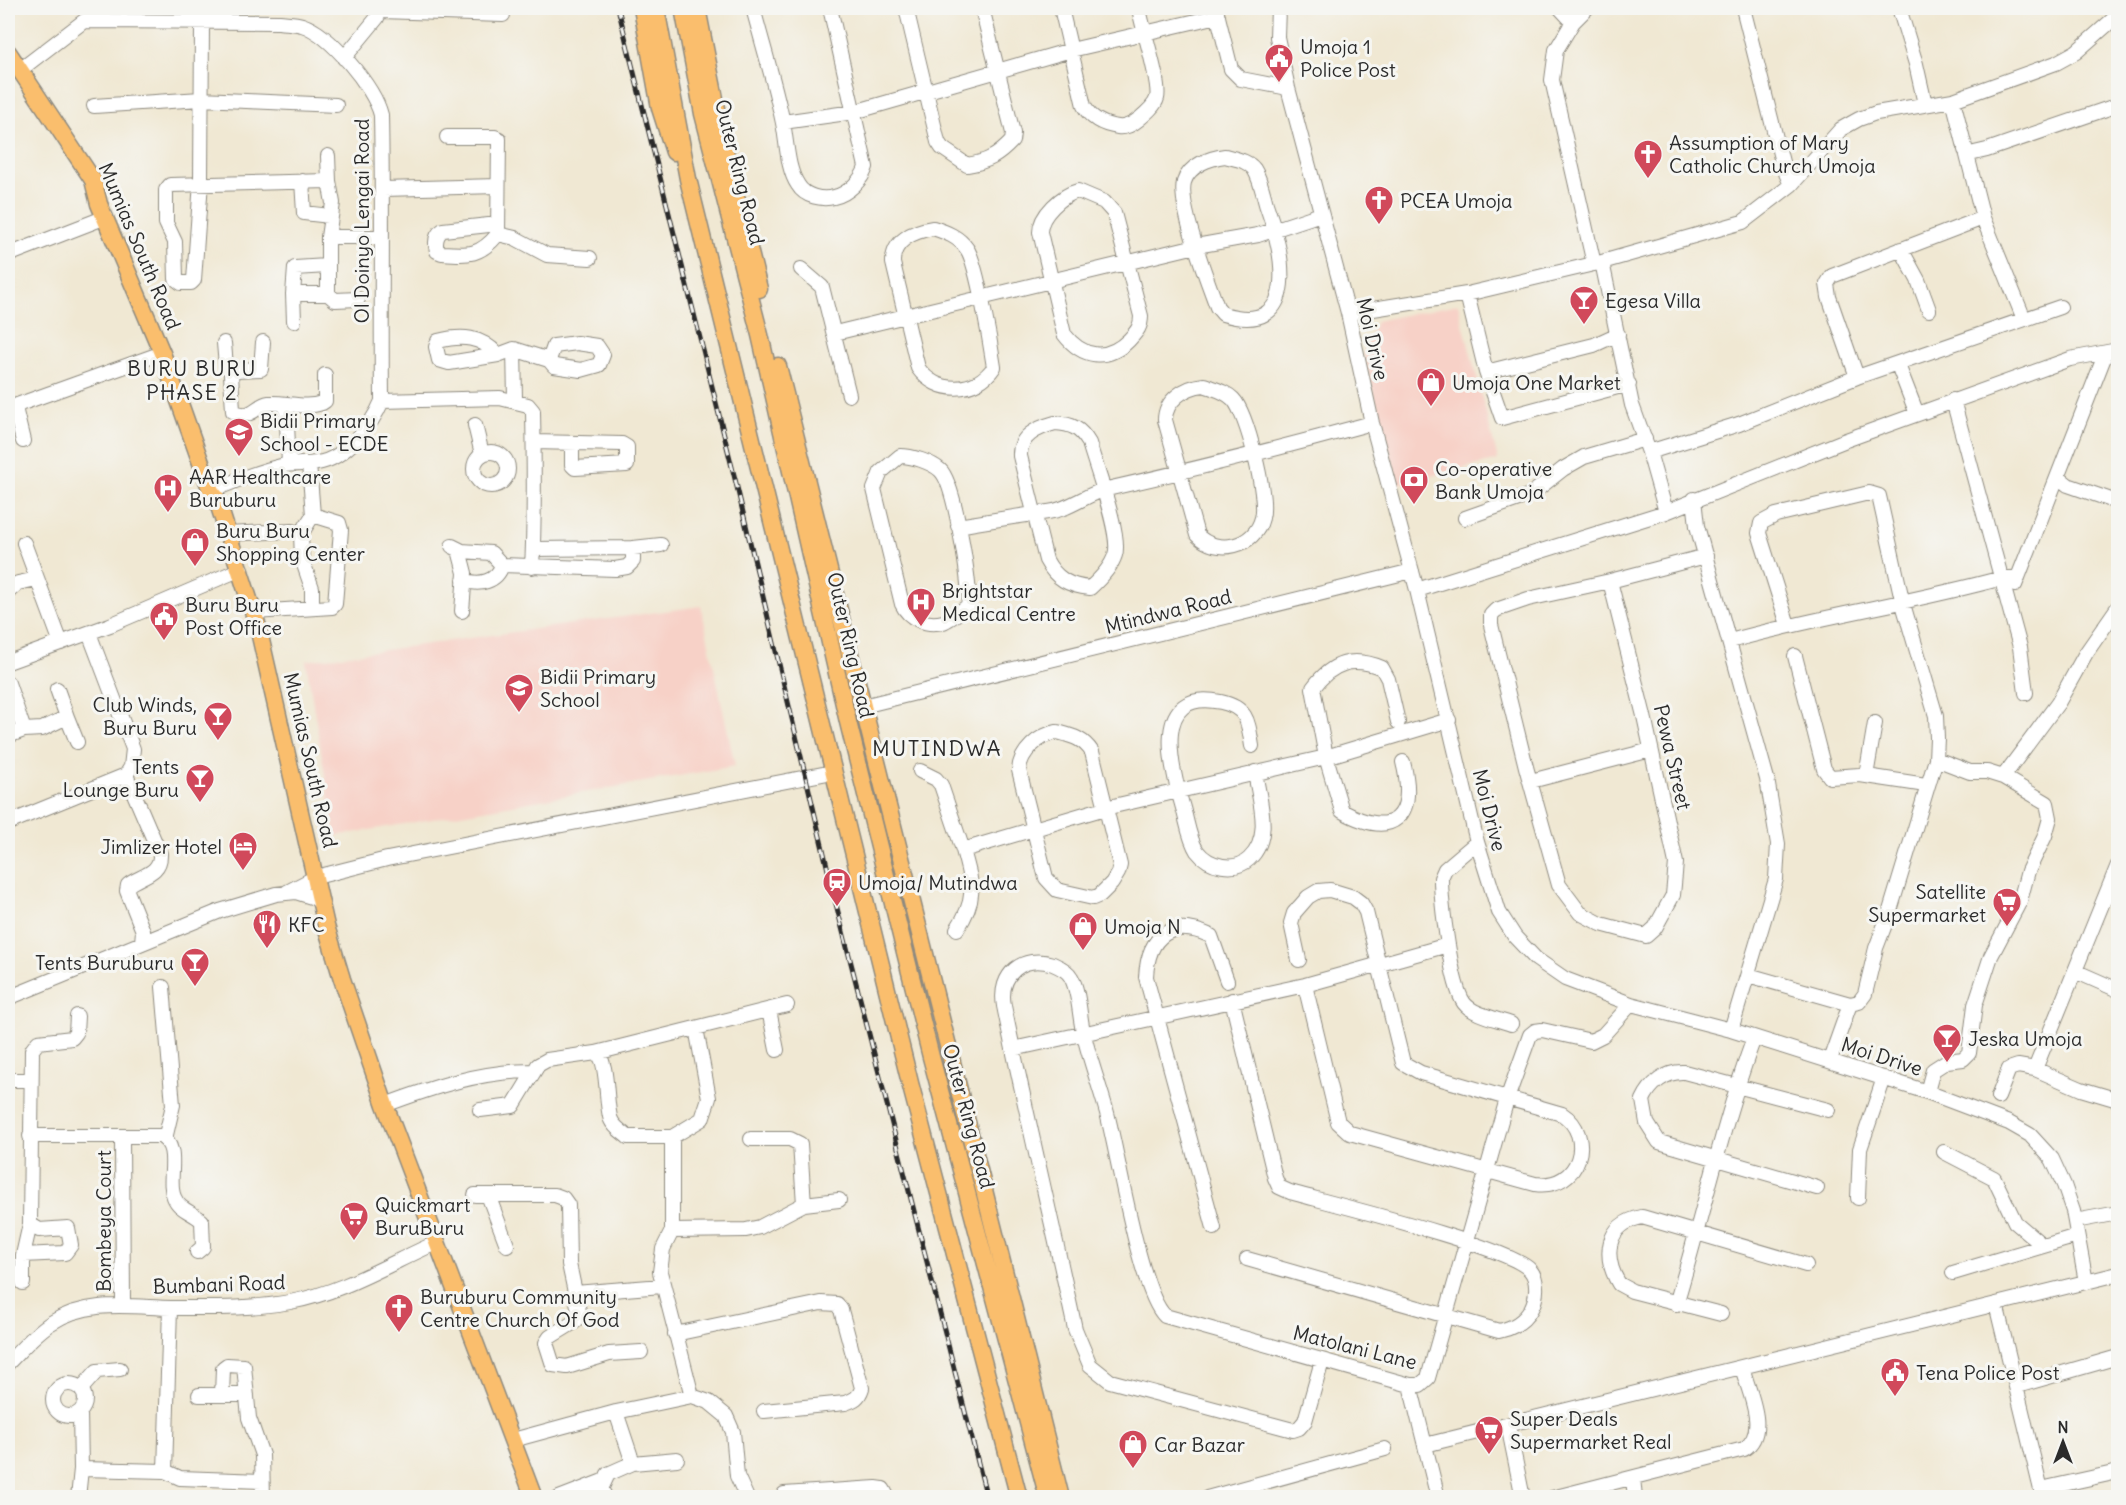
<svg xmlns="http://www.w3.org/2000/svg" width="2126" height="1505" font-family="Delius,sans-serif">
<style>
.built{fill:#f7d1c7}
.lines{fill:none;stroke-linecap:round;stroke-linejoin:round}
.minor-casing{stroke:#8e8a7f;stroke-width:16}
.major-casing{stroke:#8e8a7f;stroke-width:19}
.minor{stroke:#fff;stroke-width:14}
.major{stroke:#fabe6d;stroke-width:16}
.rail-casing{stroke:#2b2b2b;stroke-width:5}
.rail{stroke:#f6f6f2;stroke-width:3;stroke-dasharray:9;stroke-linecap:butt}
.labels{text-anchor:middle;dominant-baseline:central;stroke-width:6;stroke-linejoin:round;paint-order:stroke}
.poi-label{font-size:20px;fill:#2b2b2b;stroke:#f6f6f2;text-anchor:start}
.street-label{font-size:20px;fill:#2b2b2b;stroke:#f6f6f2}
.neighbourhood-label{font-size:21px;letter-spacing:1.5px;fill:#2b2b2b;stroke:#f6f6f2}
.quarter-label{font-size:22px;letter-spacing:1.5px;fill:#2b2b2b;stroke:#f6f6f2}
</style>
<rect width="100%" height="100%" fill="#f6f6f2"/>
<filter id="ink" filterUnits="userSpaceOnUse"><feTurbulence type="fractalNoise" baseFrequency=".0167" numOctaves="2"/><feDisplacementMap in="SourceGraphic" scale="12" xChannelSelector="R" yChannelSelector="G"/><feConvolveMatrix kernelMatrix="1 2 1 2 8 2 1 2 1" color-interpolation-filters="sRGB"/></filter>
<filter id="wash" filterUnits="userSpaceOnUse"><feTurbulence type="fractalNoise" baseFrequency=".008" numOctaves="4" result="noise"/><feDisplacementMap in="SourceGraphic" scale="24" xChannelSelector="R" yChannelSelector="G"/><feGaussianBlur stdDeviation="1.35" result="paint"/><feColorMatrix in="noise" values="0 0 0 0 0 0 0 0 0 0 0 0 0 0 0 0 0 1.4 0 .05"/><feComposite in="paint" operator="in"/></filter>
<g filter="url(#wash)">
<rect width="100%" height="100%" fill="#f0e8d3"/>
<path class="built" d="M1458,304L1498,460L1398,484L1363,353L1376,321Z
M701,606L735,766L335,836L306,661Z"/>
</g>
<g filter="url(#ink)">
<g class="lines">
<g class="minor-casing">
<path id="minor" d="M753,8C763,46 775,84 783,123C787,142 787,169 798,185C805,197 822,200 834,197C848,194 862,180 866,167L830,8
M906,8L938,142L942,148L967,165C987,162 998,156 1012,141L1013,133L982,8
M1061,8L1084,106C1091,119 1104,125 1118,127C1126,128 1133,124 1139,119C1145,114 1155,106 1157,98C1161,83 1142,28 1139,8
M1278,8L1277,37L1288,88L1348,313L1372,423L1417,590L1477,842L1499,912L1515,937L1536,959L1565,979L1631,1004L1731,1030L1927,1092L2009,1123L2030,1135L2052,1159L2064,1185L2073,1211L2086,1282
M1560,8L1573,22L1556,50L1552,80L1594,264
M1743,8L1783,166L1791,185
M1899,8L1916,64L1925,104
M1216,9L1231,69L1241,79L1288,88
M381,11L503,15L502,8
M1573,22L1587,8
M202,23L201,182L194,280L191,283H181L176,279L175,242L166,223V190L170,185L329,181L333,203L328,237V294
M344,58L377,18L380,8
M20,70L84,21L279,22C286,23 295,23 302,25C330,34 374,87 381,115C383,210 381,306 382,401C372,425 345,459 317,463C305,465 293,463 281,466C256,472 234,481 211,491
M1953,100L1983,218L2024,319
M94,106L201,99L336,105
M783,122L854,112L1071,50L1218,16
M447,137H495L499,139L498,234L515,238L547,255L590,258
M1965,150L1970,154L1987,150L2118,105
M328,156L329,181
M1225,156C1235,159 1247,160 1254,169C1260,178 1263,193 1266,204C1282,248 1304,338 1223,314L1217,307C1208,282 1178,206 1184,182C1189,165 1210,158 1225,156Z
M302,181L304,213L330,216
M383,189L498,186
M1078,191L1104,202L1114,213L1141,316C1141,328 1136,332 1129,340C1107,362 1082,358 1064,334L1040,232C1040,215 1062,195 1078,191Z
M1983,218L1832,276L1827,284L1829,297L1857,377L2060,307
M933,228C946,232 959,237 967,249C977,263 991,347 994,367C976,394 937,395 918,368L893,263C892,241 913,231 933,228Z
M498,234C480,256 469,255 442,253L437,251C435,243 435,235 443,230L498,224
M328,237H380
M1901,249L1918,280L1929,310
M8,255L106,217
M1602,262L1632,405L1649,452L1666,512
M801,269L822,287L849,395
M293,294L295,268L327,266
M1467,294L1486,372L1502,418L1629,384
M1348,313L1467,294L1602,262L1743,222L1791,185L1841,129L1859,119L1876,113L1953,100L2056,63L2076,52L2118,15
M294,321L293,294H328L335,300L358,299
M835,333L1196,246L1258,235L1321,214
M263,342L261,369L236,370L231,374L233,411C252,421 255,405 269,403C287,402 305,409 322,403L325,401V375
M224,343L226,366L232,371
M514,349L515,399
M498,355C481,336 462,335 438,341L436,347L439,360L449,363L498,355L514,349L549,360L554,346L577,343L597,346L603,355L599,365L581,370L554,366L549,360
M1898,365L1917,414
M1486,372L1594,345L1618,334
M1204,385C1214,389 1225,391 1233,399C1247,413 1268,498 1262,518C1255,547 1217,556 1197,535L1165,420C1165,400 1185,387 1204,385Z
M1953,400L2020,647L2026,693
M382,401L500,398L528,405L533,411C534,463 535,515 532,567
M286,405L289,464
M1055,423C1072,424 1080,428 1089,443C1095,465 1122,536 1115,555C1111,568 1100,579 1090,588C1069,586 1056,579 1046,560L1020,456C1019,436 1037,428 1055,423Z
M475,425L482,454
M23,441L16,412L17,405L162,353
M534,442L622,444L627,447V465L575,468L572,465V443
M474 469a17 17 0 1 1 34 0a17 17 0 1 1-34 0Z
M1649,452L1739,424L1857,377
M900,456C912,456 931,462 940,470C955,483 968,575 969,597L968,606C963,609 948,621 943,622C926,626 909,619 902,604L874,489L881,472Z
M309,464L313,515L301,534L302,559L312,588V606
M2058,477L2068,485L2117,502L2118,506
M1694,499L1697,526L1767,779L1778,844L1776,879L1731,1030
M1465,518L1530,495L1563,469L1584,457L1645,439
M958,526C988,521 1018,516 1048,512C1069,510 1086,494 1107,489C1196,469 1284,447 1372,423
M227,534L293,531L301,534
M24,543L61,643
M452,546L462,551L491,553L502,565
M533,549L633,548L661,545
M459,550L465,573L462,611
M502,565L615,569L627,567L633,561V548
M464,580C479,586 497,582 502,565
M1610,581L1644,716L1676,863L1673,895L1655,928L1646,936L1601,924L1580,913L1559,885L1526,767L1491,625V615L1496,610L1528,599L1610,581L1706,556
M2015,585L2105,355
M1417,590L1666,512L1846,440L2070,359L2118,350
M8,592L18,583L37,579
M254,612L332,607L335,604L341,530L339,523L313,515
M89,633L133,749L131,767L126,775
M1730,641C1820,616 1912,603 2002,578H2018
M1795,656L1824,769L1830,777L1860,775L1926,785
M8,662L110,625L241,569
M8,683L24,730L8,736
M863,706L1412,571
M67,717L77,742
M1398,722L1388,679L1382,668C1353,656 1332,662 1313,688L1326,757L1342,811C1394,840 1417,817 1403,762
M24,730L42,729L67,717L57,689
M1057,732C1072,736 1083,738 1092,752L1120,865L1118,873L1112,883L1100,895L1093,898L1057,890L1046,878L1019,770C1020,752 1039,735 1057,732Z
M1252,746C1248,722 1248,708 1221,702C1150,687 1171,768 1183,808C1187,821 1189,839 1197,851C1209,867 1235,872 1249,859C1273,837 1259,800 1255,772
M920,771L936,779L941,785L963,850
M1866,776L1875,723
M2003,777L2058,703L2086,653L2118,607
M1531,781L1651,750
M8,823L126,775L160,854C161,874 141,875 128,885L127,891L143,931L142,942
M1477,842L1445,869L1441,878C1441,902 1451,985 1464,1003C1473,1015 1498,1019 1511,1024
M287,892L316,877L387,859L833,772
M957,929C978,898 972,884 963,850L1105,808L1326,757L1449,720
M1299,960L1291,923L1294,913L1308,897L1318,891L1330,890L1353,897L1361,903L1366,912L1403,1063L1421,1073L1562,1114C1595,1135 1581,1190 1535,1184L1350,1133L1338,1122L1305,985
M2077,972L2118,990
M1748,975L1850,1004L1859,1002L1865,994L1876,948L1889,914L1936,759L1937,738L1936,716L1903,604L1879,496L1869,493L1776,515L1761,523L1759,533L1788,625
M163,987L173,1105L165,1139
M8,998L220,911L276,894L296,892L315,898L322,905
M1232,1000L1275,1178L1279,1187L1290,1192C1330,1203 1510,1247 1530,1270C1539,1280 1537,1298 1531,1309C1524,1322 1513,1328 1499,1331L1247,1259
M769,1010L777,1050
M1013,1049L1305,985L1448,945
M596,1053L787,1005
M1830,1060L1850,1004
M2035,1069L2081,1089L2118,1100
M8,1080H30
M1927,1092L1933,1070L1947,1061L1963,1059L1969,1053L1975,1005L1991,956L2020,901L2028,871L2045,836L2050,818L2047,803L2003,777L1987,772H1970L1936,759
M1998,1097L2009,1069L2018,1066L2035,1069L2118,865
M385,1105C433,1087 481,1071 533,1071
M480,1110L513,1106L538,1065L547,1060L596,1053C609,1059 605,1105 611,1120C614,1127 622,1132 628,1137H672L702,1119L709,1098L696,1028
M30,1136H160C182,1147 166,1179 174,1197C179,1210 193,1212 202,1221L203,1247L197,1252
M122,1136L123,1305
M672,1137V1231L663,1249L660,1272L692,1396
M751,1139H790L800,1144L804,1204
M1944,1152L1994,1178L2015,1222L2042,1245
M1817,1188L1659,1142L1647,1123L1643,1100C1650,1084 1666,1071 1684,1072L1828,1110
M475,1195H555L563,1198L568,1205L569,1264L579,1311L576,1321L550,1337L546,1343L553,1365L567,1367L609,1354L641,1352
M488,1195L507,1245
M1858,1198L1860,1149L1884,1078
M2075,1221L2118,1213
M1214,1228L1146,977C1148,935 1172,918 1211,936L1227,981
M672,1231L746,1230L760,1227L804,1204L839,1200
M23,1255L65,1253L71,1245L68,1228L39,1230L30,1224
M1953,1273L2077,1236
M23,1283V1255L30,1224L32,1050L38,1042L72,1038L76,1033L77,1016
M575,1293L662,1286
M1676,1304C1703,1215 1722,1125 1754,1038
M1996,1304L2043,1498
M1721,1314L1632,1291L1619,1284C1603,1257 1605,1224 1642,1217L1806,1265
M675,1334L821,1303L837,1304L841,1310L862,1388C859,1398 854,1400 845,1403L764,1411
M1322,1361L1305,1421L1299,1428L1293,1430L1110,1381L1090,1365L1075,1329C1052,1221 1026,1114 1004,1006C998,974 1023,954 1053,964C1060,967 1068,971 1071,977C1080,993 1079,1018 1084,1035C1090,1061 1100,1087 1107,1113C1118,1154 1140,1293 1165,1316L1410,1385H1420L1428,1378L1507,1099L1530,1035L1535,1031L1542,1030L1591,1041L1603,1035L1631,1004
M8,1363C21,1350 35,1333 51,1323C88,1299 131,1307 171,1308C211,1308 251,1309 290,1302C342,1293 390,1263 438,1242
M53 1400a16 16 0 1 1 32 0a16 16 0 1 1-32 0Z
M1410,1385L1438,1498
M2017,1386L2118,1357
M81,1389L97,1371L120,1369
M199,1395H247
M222,1395L223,1368L227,1365L244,1366L249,1418L262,1455L263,1498
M80,1412L81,1469
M616,1412L633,1463
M1508,1425L1523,1498
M513,1440L616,1412L692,1396L709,1402L726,1416L733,1432L737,1476L747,1498
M1425,1445L2118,1274
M165,1471L180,1478L262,1481
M1633,1478L1635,1498
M2041,1489L2118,1472
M784,1494L876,1488L883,1489L888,1498
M78,1498L81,1469L165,1471L170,1308
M559,1498L603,1481
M606,1498L601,1489L608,1474L633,1463L677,1459
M1207,1498L1385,1449
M1552,1498L1744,1449C1770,1432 1748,1391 1742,1367"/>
</g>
<g class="major-casing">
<path id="major" d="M642,8L660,108L674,152
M656,8L688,179L910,1083L1019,1498
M683,8L703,114L760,335L848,722L931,1057L1048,1498
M697,8L728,164L759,289
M8,52L93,180L99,204L162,353L211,491L216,497L258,627L326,926L342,979L385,1105L534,1498
M778,366L1061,1498"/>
</g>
<use href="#minor" class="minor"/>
<use href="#major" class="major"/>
<g class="rail-casing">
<path id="rail" d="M618,8L736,483L837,908L987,1498"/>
</g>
<use href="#rail" class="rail"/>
</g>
</g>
<defs>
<g id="civic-pin" transform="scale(1.5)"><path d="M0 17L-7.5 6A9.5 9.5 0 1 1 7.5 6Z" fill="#d1495b" stroke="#f6f6f2"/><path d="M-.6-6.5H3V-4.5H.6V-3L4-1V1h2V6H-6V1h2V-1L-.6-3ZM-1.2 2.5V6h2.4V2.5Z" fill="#fff"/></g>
<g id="church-pin" transform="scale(1.5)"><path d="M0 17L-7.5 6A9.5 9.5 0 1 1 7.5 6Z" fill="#d1495b" stroke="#f6f6f2"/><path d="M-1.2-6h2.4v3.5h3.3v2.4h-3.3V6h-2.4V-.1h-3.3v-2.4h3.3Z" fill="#fff"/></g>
<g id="bar-pin" transform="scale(1.5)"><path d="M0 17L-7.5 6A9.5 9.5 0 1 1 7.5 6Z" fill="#d1495b" stroke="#f6f6f2"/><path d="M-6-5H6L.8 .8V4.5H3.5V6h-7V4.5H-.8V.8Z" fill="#fff"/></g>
<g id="shop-pin" transform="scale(1.5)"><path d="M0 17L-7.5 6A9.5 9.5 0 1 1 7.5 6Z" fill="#d1495b" stroke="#f6f6f2"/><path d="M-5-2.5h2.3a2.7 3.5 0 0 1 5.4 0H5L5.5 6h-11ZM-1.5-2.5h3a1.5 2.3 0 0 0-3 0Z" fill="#fff"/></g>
<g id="school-pin" transform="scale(1.5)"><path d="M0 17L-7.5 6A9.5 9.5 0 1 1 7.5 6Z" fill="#d1495b" stroke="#f6f6f2"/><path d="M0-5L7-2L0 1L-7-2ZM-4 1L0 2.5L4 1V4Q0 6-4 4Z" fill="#fff"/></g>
<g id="bank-pin" transform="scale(1.5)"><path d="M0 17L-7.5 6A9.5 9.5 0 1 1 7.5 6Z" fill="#d1495b" stroke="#f6f6f2"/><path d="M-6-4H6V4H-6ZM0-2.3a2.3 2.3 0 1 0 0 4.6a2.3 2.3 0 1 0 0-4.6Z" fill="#fff"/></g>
<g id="hospital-pin" transform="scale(1.5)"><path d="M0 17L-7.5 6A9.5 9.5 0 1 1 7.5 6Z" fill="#d1495b" stroke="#f6f6f2"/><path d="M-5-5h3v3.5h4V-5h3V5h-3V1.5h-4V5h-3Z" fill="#fff"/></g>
<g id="hotel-pin" transform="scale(1.5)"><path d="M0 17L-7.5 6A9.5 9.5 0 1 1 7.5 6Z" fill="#d1495b" stroke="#f6f6f2"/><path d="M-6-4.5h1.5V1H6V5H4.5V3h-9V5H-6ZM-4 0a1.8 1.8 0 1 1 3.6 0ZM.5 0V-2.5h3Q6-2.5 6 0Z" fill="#fff"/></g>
<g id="station-pin" transform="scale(1.5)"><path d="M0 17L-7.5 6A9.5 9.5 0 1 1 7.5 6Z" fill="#d1495b" stroke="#f6f6f2"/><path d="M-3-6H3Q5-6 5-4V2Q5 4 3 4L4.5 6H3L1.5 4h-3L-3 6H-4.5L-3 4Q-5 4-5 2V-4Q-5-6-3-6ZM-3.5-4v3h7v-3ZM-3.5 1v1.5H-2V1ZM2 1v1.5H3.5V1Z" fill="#fff"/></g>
<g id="supermarket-pin" transform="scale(1.5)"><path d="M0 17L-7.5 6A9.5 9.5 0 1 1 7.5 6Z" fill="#d1495b" stroke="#f6f6f2"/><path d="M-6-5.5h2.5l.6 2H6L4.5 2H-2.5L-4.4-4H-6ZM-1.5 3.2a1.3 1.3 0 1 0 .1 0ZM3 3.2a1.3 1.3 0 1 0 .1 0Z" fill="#fff"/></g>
<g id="restaurant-pin" transform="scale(1.5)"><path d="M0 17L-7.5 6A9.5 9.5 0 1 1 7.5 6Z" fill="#d1495b" stroke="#f6f6f2"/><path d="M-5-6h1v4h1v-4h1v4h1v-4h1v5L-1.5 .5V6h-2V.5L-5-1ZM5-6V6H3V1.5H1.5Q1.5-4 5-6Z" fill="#fff"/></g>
</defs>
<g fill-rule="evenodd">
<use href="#civic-pin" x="1279" y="58"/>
<use href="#church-pin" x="1648" y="154"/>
<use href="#church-pin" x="1379" y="200"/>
<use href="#bar-pin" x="1584" y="300"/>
<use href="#shop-pin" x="1431" y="382"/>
<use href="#school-pin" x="239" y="432"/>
<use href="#bank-pin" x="1414" y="480"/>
<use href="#hospital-pin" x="168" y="488"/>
<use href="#shop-pin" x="195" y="542"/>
<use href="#hospital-pin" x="921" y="602"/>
<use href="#civic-pin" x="164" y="616"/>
<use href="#school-pin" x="519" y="688"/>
<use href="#bar-pin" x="218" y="716"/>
<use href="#bar-pin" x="200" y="778"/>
<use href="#hotel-pin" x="243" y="846"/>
<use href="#station-pin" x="837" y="882"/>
<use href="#supermarket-pin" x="2007" y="902"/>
<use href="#restaurant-pin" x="267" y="924"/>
<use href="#shop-pin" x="1083" y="926"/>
<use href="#bar-pin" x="195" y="962"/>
<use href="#bar-pin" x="1947" y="1038"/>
<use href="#supermarket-pin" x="354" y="1216"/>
<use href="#church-pin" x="399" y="1308"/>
<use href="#civic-pin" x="1895" y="1372"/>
<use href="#supermarket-pin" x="1489" y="1430"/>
<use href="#shop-pin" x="1133" y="1444"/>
</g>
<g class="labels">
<g class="poi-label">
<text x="1300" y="46">Umoja 1<tspan x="1300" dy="23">Police Post</tspan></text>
<text x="1669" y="142">Assumption of Mary<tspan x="1669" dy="23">Catholic Church Umoja</tspan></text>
<text x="1400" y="200">PCEA Umoja</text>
<text x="1605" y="300">Egesa Villa</text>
<text x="1452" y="382">Umoja One Market</text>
<text x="260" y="420">Bidii Primary<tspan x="260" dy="23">School - ECDE</tspan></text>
<text x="1435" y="468">Co-operative<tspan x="1435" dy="23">Bank Umoja</tspan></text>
<text x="189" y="476">AAR Healthcare<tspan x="189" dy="23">Buruburu</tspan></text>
<text x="216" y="530">Buru Buru<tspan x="216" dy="23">Shopping Center</tspan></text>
<text x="942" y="590">Brightstar<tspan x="942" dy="23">Medical Centre</tspan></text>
<text x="185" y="604">Buru Buru<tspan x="185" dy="23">Post Office</tspan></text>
<text x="540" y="676">Bidii Primary<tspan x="540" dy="23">School</tspan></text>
<text x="197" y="704" text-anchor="end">Club Winds,<tspan x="197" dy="23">Buru Buru</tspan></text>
<text x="179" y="766" text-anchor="end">Tents<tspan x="179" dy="23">Lounge Buru</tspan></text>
<text x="222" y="846" text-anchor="end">Jimlizer Hotel</text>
<text x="858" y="882">Umoja/ Mutindwa</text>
<text x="1986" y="891" text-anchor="end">Satellite<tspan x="1986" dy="23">Supermarket</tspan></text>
<text x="288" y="924">KFC</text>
<text x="1104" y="926">Umoja N</text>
<text x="174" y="962" text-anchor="end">Tents Buruburu</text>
<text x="1968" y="1038">Jeska Umoja</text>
<text x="375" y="1204">Quickmart<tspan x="375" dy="23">BuruBuru</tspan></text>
<text x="420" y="1296">Buruburu Community<tspan x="420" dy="23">Centre Church Of God</tspan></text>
<text x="1916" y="1372">Tena Police Post</text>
<text x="1510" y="1418">Super Deals<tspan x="1510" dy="23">Supermarket Real</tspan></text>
<text x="1154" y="1444">Car Bazar</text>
</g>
<g class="street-label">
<text transform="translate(740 172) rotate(76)">Outer Ring Road</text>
<text transform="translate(361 221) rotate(-90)">Ol Doinyo Lengai Road</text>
<text transform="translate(140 246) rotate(67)">Mumias South Road</text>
<text transform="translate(1373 339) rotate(77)">Moi Drive</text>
<text transform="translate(1168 611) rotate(-14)">Mtindwa Road</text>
<text transform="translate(851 645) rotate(77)">Outer Ring Road</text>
<text transform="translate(1673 757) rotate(77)">Pewa Street</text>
<text transform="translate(311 760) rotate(77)">Mumias South Road</text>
<text transform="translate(1490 810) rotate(76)">Moi Drive</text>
<text transform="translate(1882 1056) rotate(18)">Moi Drive</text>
<text transform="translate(969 1116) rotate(75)">Outer Ring Road</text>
<text transform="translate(103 1221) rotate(-90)">Bombeya Court</text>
<text transform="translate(219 1284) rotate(-2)">Bumbani Road</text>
<text transform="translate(1355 1347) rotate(14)">Matolani Lane</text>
</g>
<g class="neighbourhood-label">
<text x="192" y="368">BURU BURU<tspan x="192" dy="24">PHASE 2</tspan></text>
</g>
<g class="quarter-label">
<text x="937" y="748">MUTINDWA</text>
</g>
</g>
<rect width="2126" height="1505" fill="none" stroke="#f6f6f2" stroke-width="30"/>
<g transform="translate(2063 1442)" stroke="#f6f6f2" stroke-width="4.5" paint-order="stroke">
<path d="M0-4.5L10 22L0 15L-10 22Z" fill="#2b2b2b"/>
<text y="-9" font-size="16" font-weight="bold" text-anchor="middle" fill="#2b2b2b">N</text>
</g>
</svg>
